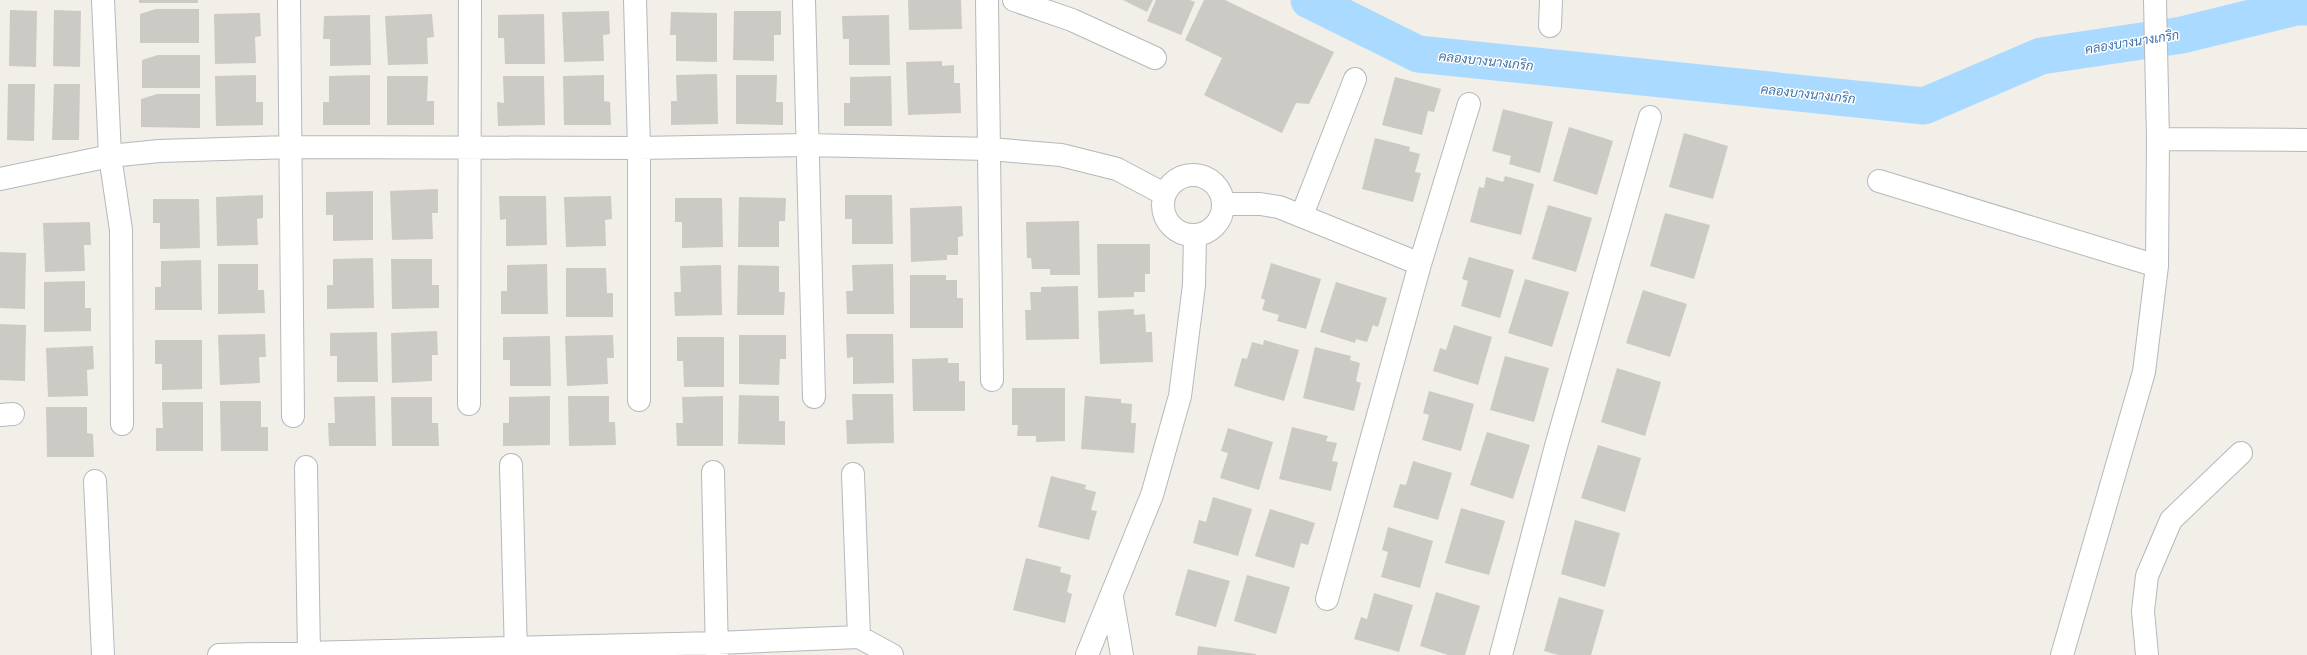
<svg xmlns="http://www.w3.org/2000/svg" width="2307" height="655" font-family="'Archivo Narrow',Sarabun,sans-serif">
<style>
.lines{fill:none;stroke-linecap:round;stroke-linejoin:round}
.canal{stroke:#aadaff;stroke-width:37}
.building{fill:#cccac5}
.minor-casing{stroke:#b5b8bc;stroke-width:24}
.minor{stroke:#fff;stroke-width:22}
.labels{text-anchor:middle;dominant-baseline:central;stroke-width:3;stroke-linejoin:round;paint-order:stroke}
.water-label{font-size:13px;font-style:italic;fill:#4174aa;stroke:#fff}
</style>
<rect width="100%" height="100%" fill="#f1efe8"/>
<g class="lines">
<path class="canal" d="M1309,0L1418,54L1924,106L2041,56L2182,35L2296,7H2307"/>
</g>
<path class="building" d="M139,0H198V3H139Z
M908,0H961L962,29L909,30Z
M1123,0H1153L1147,12Z
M1156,0H1190L1195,2L1181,35L1147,21Z
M1204,0H1225L1334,52L1309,104L1296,103L1282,133L1204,95L1222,58L1185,40Z
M156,9H199V43H140V14Z
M10,10L37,11L36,67L9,66Z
M54,10L81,11L80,67L53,66Z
M609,11L610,34L603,35L604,61L564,62L562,12Z
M734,11H781V35H774V61L733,60Z
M671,12L717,13V62L676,61V35H670Z
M260,13L261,36L255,37L256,63L215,64L214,14Z
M432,14L434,37L427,38L428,64L388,65L385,16Z
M544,14L545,64H505L504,38H498V15Z
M370,15L371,65L330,66V39H323L324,16Z
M889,15L890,65H849V39H843L842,16Z
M158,55H200V88H142V60Z
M942,61V66L954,65V83H960L961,113L908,115L906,62Z
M717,74L718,124L671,125V101H677L676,75Z
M256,75V102H263V125L216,126L215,76Z
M370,75V125H323V102H329V76Z
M604,75V101L610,102L611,125H564L563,76Z
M736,75H777L776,102H783V125L736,124Z
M387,76H428L427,101H434V125H387Z
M503,76H544L545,125L498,126L497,102L504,103Z
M891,76L892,126H844V103H850V77Z
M1395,77L1441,89L1434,112L1428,111L1422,135L1382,125Z
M8,84H35L34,141L7,140Z
M54,84H80L79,140H52Z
M157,94H200V128L141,127V99Z
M1503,109L1553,122L1540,173L1509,164L1511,156L1492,151Z
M1569,127L1613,141L1597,195L1553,181Z
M1684,133L1728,146L1713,199L1669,187Z
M1375,138L1410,147L1409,151L1420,154L1415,172L1421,173L1413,202L1362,189Z
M1505,176L1534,184L1521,235L1470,222L1479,187L1484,188L1486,177L1503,182Z
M438,189V213H432L433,239L392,240L390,191Z
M373,191V240L333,241V215H326V192Z
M263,195V218L257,219L258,245L217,246L216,197Z
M845,195H892L893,244H852V219H845Z
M499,196H546L547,245L506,246V219L500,220Z
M611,196L612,219L605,220L606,246L566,247L564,197Z
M739,197L786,198L785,221H779V247H738Z
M675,198H722L723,247L682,248V222H675Z
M153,199H199L200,248L160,249V223H153Z
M1548,205L1592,218L1576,272L1532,259Z
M962,206L963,236L958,237V255H947V260L911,262L910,208Z
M1665,213L1710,225L1694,279L1650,266Z
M1079,221L1080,275H1050V269H1032L1031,258H1027L1026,222Z
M90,222L91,245H84L85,271L45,272L43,223Z
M1097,244H1150V274H1145V292H1134V297L1098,298Z
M0,252L26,253L25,309L0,308Z
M1469,257L1514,270L1500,318L1461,306L1468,281L1462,279Z
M373,258L374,308L327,309V285H333V259Z
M391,259H432V285H439V308L392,309Z
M201,260L202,310H155V287H161V261Z
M1271,263L1321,279L1306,329L1277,321L1279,315L1262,310L1265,300L1261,298Z
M218,264H258V290H264L265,313L218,314Z
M547,264L548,314H501V291H507V265Z
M893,264L894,314H847L846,291H853L852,265Z
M721,265L722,315L675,316L674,292H681L680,266Z
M738,265L779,266V292H785L784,315H737Z
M566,268H606L607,293H613V317H566Z
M910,275H946V280H957V298H963V328H910Z
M1525,279L1569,292L1552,347L1508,333Z
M85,281V308H91V331L44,332V282Z
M1336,282L1387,298L1378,327L1373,325L1367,342L1356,339L1355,343L1320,332Z
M1078,286L1079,339L1026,340L1025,310H1031L1030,292H1041V287Z
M1643,290L1687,304L1670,357L1626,343Z
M1134,309V315L1145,314L1146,332H1152L1153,362L1100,364L1098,311Z
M0,324L26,325L25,381L0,380Z
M1454,325L1492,337L1478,385L1433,371L1440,348L1446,350Z
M437,331L438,355H432V381L392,383L391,333Z
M377,332L378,382H337V356H330V333Z
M265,334L266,357H259L260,383L220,385L218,335Z
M846,334H893L894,383L853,384V357L847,358Z
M613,335L614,358H607L608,384L567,386L565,336Z
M739,335H786V359H780L779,385L739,384Z
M550,336L551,386H510V360H503V337Z
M677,337H724V387H684L683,361H677Z
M155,340H202V389L162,390V364H155Z
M1264,340L1299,350L1284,401L1234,386L1242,358L1247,359L1252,342L1263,345Z
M93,346L94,369L87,370L88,396L48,397L46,348Z
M1315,347L1351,356L1350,360L1360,363L1356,381L1361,383L1354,411L1303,398Z
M1505,356L1549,368L1534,422L1490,410Z
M948,358V363H959V381H965V411H913L912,359Z
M1617,368L1661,382L1645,436L1601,422Z
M1012,388H1065V441L1036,442V436H1017L1018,425H1012Z
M1429,391L1474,404L1461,451L1422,440L1429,415L1423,413Z
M852,394H893L894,443L847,444L846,420H853Z
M739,395L779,396V421H785V445L738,444Z
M375,396L376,446H329L328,423H335L334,397Z
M550,396V445L503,446V423H509V397Z
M568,396H609V422H615L616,445L569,446Z
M723,396V446H677L676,423H683L682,397Z
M1085,396L1121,399V403L1132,404L1131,423H1136L1134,453L1081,449Z
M391,397H432V423H438L439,446H392Z
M220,401H261V427H268V451H221Z
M162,402H203V451H156V428H163Z
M46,407H87V433L93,434L94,457H47Z
M1292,427L1328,436L1326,441L1337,443L1332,461L1338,462L1331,491L1279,479Z
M1228,428L1273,442L1259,490L1220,478L1228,453L1221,451Z
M1487,432L1530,445L1513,499L1470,485Z
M1598,445L1641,458L1625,512L1581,498Z
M1413,461L1452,473L1438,520L1393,507L1400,484L1406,485Z
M1051,476L1086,485L1085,489L1096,492L1091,510L1097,511L1089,540L1038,527Z
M1213,497L1252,509L1238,556L1193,543L1199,520L1206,522Z
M1461,508L1505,521L1489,575L1445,563Z
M1270,509L1315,523L1308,545L1301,543L1294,568L1255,556Z
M1575,520L1620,533L1605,587L1561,574Z
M1388,527L1433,541L1420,588L1381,577L1388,552L1382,550Z
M1026,558L1061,567L1060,572L1071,575L1067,592L1072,594L1065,623L1013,610Z
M1188,569L1230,581L1216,627L1175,615Z
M1247,575L1290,587L1276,634L1234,621Z
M1436,592L1480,606L1465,655H1448L1420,646Z
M1374,593L1413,605L1399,652L1354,639L1361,617L1367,619Z
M1559,597L1604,610L1591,655H1558L1544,651Z
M1198,646L1256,654V655H1197Z"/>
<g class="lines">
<g class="minor-casing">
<path id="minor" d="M103,0L110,156L121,230L122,424
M289,0L293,416
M635,0L639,148V400
M804,0L814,397
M987,0L992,380
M1014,0L1072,20L1155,58
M1550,26L1551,0
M2158,139L2307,140
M1163 205a30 30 0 1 1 60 0a30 30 0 1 1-60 0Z
M0,179L110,156L159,151L291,147L639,148L807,145L990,149L1061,155L1117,169L1164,194
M1879,181L2157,266
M1223,204H1260L1279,207L1420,264
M1302,215L1355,79
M469,404L470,0
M0,415L13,414
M511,465L516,655
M306,467L309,655
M713,472L717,655
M853,474L859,637
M95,481L103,655
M1112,598L1122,655
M1327,599L1420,264L1469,104
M219,655L717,643L859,637L892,655
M1087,655L1152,495L1180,396L1194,285L1195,235
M1501,655L1556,446L1650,117
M2062,655L2144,372L2157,266L2158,139L2155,0
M2147,655L2143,611L2147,576L2171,520L2241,453"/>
</g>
<use href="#minor" class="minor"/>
</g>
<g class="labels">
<g class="water-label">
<text transform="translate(2132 42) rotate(-9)">คลองบางนางเกริก</text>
<text transform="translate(1486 61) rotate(6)">คลองบางนางเกริก</text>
<text transform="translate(1808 94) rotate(6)">คลองบางนางเกริก</text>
</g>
</g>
</svg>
